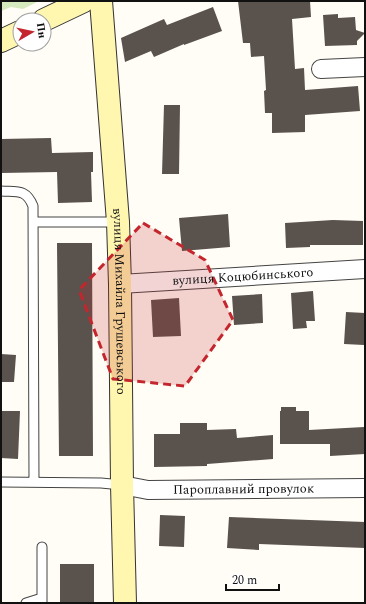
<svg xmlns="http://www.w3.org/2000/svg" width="366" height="604" font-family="Spectral,serif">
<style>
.green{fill:#d5ebbd}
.building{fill:#5a524d}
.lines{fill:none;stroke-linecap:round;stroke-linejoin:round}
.lane-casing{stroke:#444;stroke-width:11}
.street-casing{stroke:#444;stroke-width:20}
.secondary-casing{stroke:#333;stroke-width:24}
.lane{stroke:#fff;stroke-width:9}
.street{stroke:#fff;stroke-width:18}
.secondary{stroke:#fff6b0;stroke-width:22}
.marked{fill:#c4262e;fill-opacity:0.2;stroke:#c4262e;stroke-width:3;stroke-dasharray:8 5;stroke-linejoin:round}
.labels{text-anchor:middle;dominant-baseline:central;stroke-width:4;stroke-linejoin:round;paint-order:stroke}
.street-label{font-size:13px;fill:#111;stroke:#fff}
</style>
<rect width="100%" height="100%" fill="#fffdf5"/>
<path class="green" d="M1,1H39L23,9L11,7L1,11Z"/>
<path class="building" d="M238,1H310L311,17L292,19L295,69L304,68L305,90L358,86L360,111L305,115V132L272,133V113H265L264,91L266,90L264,56L251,57L250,43H243Z
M213,7L222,31L184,45V44L154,57L151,51L125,62L121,38L164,19L167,25Z
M338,14V18L355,17L356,30L365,33L357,41V45L325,46L323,15Z
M164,105H180L179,174H162Z
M51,138L52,153L93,152V172H91L92,202L58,203L57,172L1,173V139Z
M228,214L230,247L182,251L179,218Z
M333,220L363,221V245H310V247L286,248L285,223Z
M57,243H92L93,456H59Z
M313,291L315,321H306L307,328L293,329L291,293Z
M262,294L263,323L234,325L232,296Z
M179,298L181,336L153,337L151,300Z
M346,312L365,313L364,345L344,344Z
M1,354L16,355L14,382H1Z
M281,407H296V411H309V430L364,427L365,454L330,456V444H280V411H281Z
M1,411H20L18,459L1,458Z
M180,423H207V430L236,429L237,438L273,435V459L207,464V466L154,467V434H180Z
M160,515L185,516L184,547L159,546Z
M229,517L365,522V548L259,544V550L227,548Z
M60,564H94V603H60Z"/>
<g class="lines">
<g class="lane-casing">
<path id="lane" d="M1,191C18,192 26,189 33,206L34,482
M33,222H118
M1,482L101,483L122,485
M26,603L42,598
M42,603V547"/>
</g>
<g class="street-casing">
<g id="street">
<path d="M321,69L365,67"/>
<path id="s1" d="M120,284L365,269"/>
<path id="s2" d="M122,485L148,490L365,488"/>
</g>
</g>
<g class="secondary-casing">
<g id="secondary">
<path id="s3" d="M101,1L118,222L120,284L122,485L125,603"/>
<path d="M44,20L84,1"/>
<path d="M1,41L20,32"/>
</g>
</g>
<use href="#lane" class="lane"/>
<use href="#street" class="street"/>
<use href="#secondary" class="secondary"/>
</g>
<path class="marked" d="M143,223L205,260L233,320L185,386L113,379L79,290Z"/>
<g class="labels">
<g class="street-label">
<text stroke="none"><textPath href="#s1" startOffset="123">вулиця Коцюбинського</textPath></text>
<text stroke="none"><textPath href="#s3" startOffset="301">вулиця Михайла Грушевського</textPath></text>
<text stroke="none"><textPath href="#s2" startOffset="122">Пароплавний провулок</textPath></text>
</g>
</g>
<rect width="366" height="604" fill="none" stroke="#111111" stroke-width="4"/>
<g transform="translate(32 32) rotate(81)"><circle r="19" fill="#ffffff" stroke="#a0a0a0"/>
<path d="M0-3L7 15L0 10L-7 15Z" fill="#c4262e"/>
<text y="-6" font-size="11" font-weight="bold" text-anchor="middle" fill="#111111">Пн</text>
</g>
<path d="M226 584v6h53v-6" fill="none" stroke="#111111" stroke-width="2"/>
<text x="232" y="584" font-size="12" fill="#111111" stroke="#ffffff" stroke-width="3" paint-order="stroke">20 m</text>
</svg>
